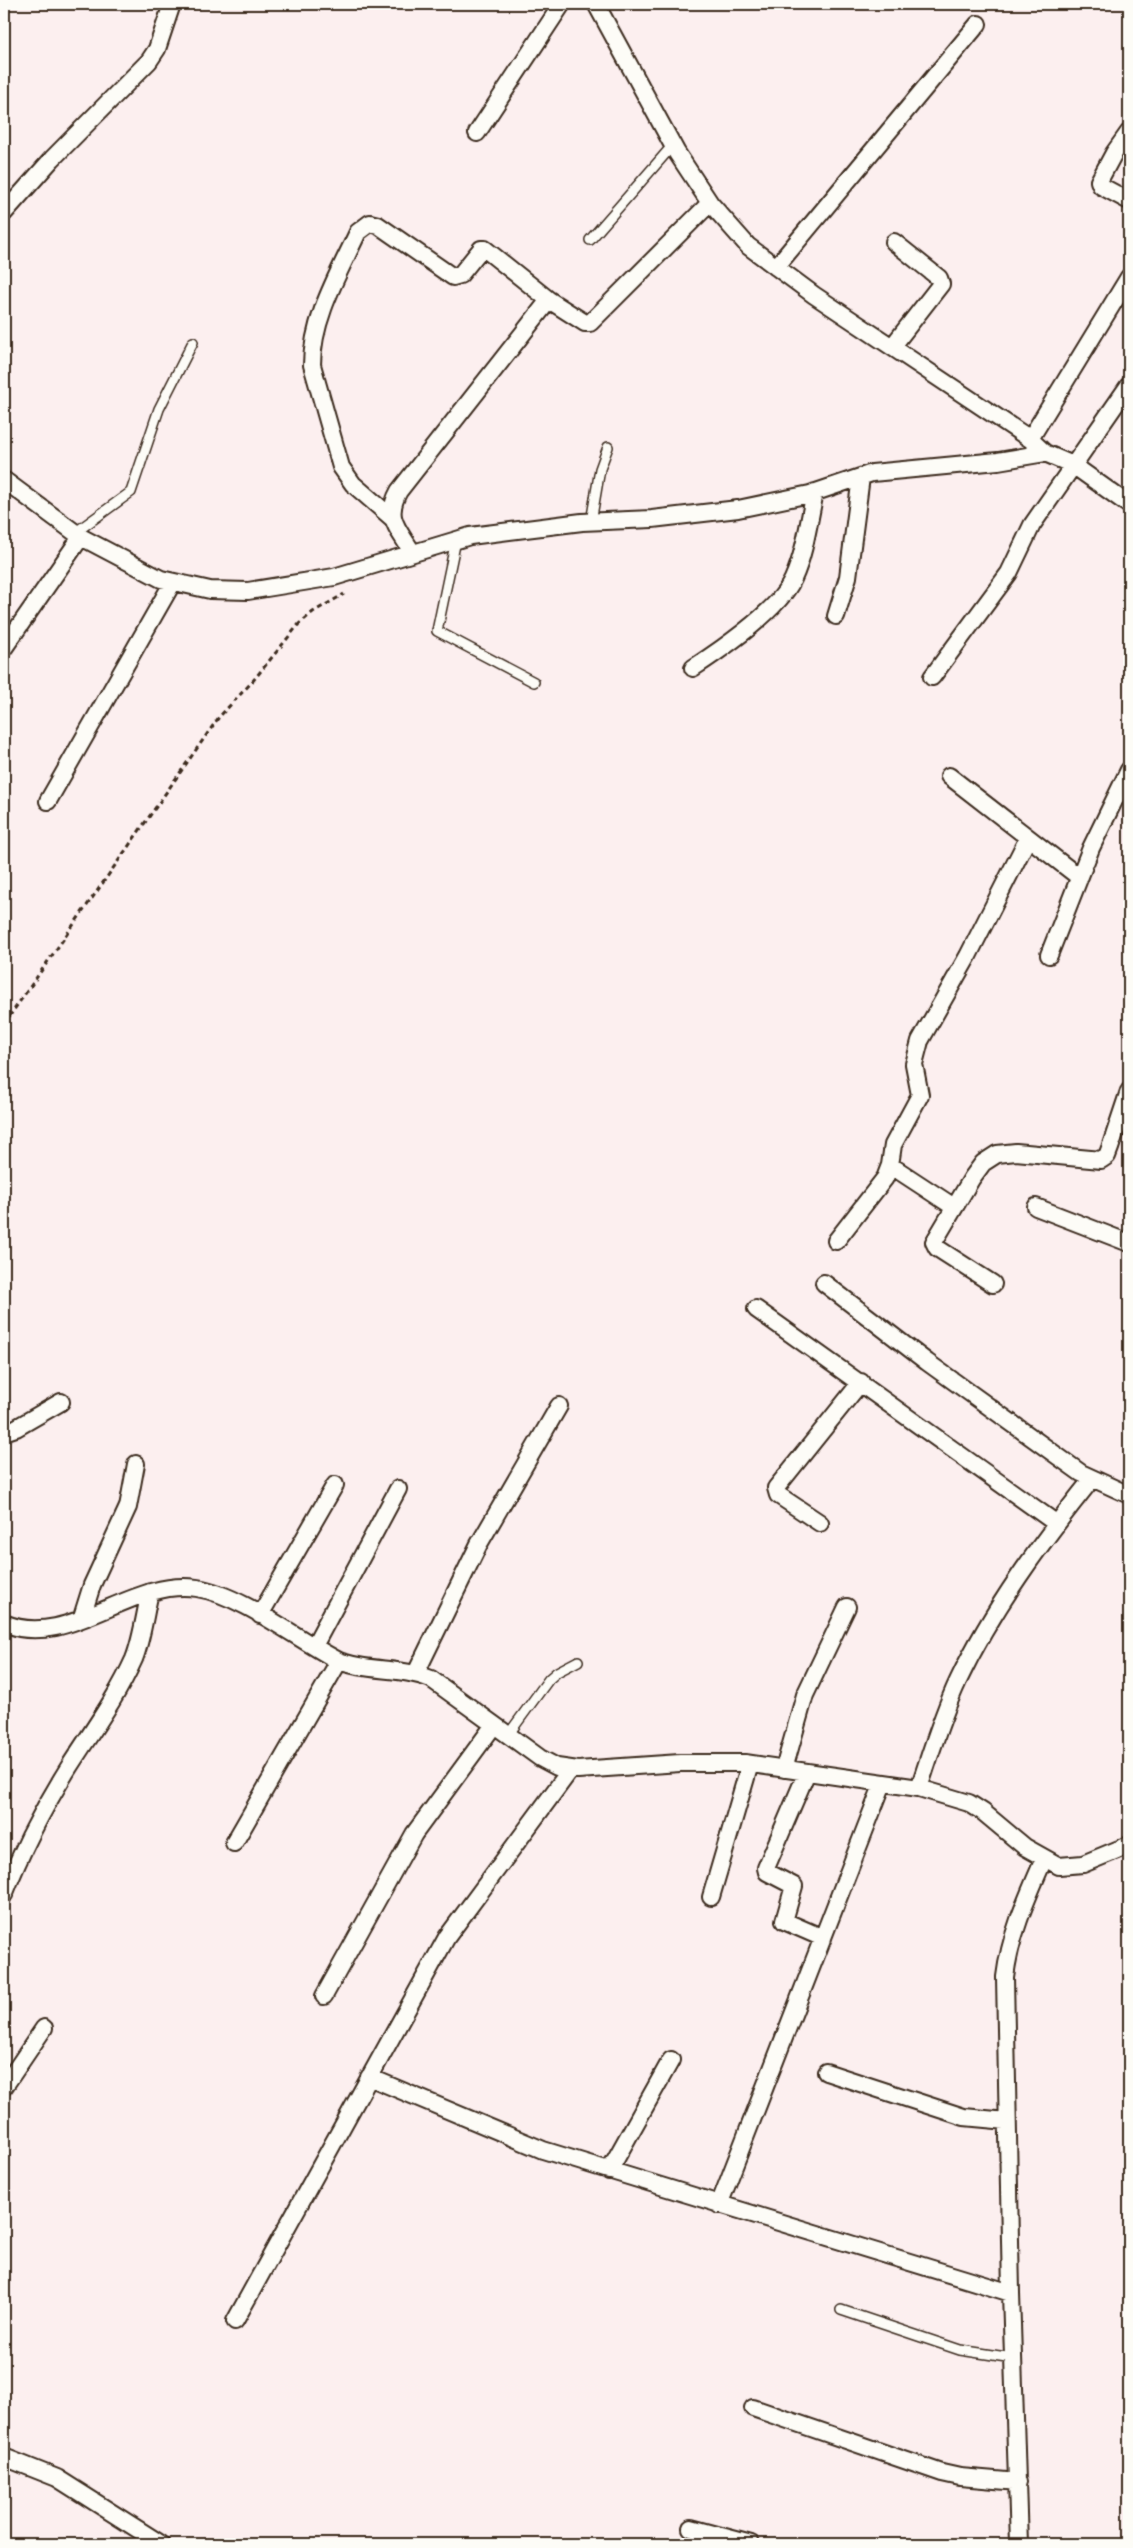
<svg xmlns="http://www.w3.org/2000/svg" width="1133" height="2548" font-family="Caveat,sans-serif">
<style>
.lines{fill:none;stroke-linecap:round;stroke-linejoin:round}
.lane-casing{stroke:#3b2a1e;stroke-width:12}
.street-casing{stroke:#3b2a1e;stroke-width:20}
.path{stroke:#3b2a1e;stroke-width:3;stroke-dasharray:5 4;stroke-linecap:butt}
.lane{stroke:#fdfcf7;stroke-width:9}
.street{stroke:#fdfcf7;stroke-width:16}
</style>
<rect width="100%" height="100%" fill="#fcefef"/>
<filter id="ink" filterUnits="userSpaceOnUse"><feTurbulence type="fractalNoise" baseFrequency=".02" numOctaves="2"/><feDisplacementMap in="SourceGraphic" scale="10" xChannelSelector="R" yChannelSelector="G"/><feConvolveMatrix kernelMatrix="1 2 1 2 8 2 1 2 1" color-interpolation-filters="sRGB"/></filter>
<g filter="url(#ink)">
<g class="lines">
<g class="lane-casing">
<path id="lane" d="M590,240L673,145
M591,522L600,469L608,447
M76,532L131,492L159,409L193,342
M456,540L437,631L534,682
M508,1735L549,1679L557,1672L578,1661
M841,2310L960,2350L1013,2358"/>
</g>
<g class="street-casing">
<path id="street" d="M596,4L677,153L710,203L748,246L814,295L1030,439L1045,453
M1129,132L1114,153L1099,181L1101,186L1129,201
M477,133L562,4
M4,213L52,159L149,61L157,49L172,4
M776,267L978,24
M892,347L941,284L939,278L894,242
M1030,439L1129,277
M4,480L81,537L161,579L210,590L248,591L334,577L470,536L582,522L652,519L738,509L810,494L872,473L998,461L1045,453L1073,465L1129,505
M392,518L353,484L341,467L312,365C312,318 339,273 358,232L370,223L378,225L453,277L460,275L481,249H485L549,300L585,323H590L710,203
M412,552C398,528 384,518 399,491L549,300
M836,616L848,577L861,477
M4,648L81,537
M693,668C722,649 779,610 793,579C805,553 809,520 815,492
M932,677L1009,573L1032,525L1129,385
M949,776L1079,877
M48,801L173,582
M1049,955L1091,848L1129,770
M890,1165L954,1207
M1036,1207L1129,1243
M836,1241L885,1178L890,1165L893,1145L920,1095L914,1064L920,1041L968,956L1028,838
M824,1283L927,1362L1081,1473L1129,1495
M993,1284L937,1248L934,1242L972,1178L983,1163L997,1154L1016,1152L1101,1160L1107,1156L1110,1148L1129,1091
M756,1309L1057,1524
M4,1432L16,1428L61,1402
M820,1523L778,1495L776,1488L861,1382
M260,1615L335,1485
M82,1617L92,1585L128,1507L136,1464
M4,1623C67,1651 132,1577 197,1588C242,1595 298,1640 339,1661C369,1672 402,1667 431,1679L540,1758L557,1767L578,1770L680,1763H745L919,1788L969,1803L983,1812L1025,1847L1059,1866L1083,1864L1129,1845
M314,1646L398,1489
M416,1673L479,1544L559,1406
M784,1769L805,1695L847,1607
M807,1772L766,1868L767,1872L794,1886L784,1921L823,1938
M919,1788C931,1752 942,1715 958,1681C992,1609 1042,1541 1092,1479
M234,1843L339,1661
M4,1895C21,1851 44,1807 69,1767C92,1731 117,1697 134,1659C142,1639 145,1613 150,1592
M711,1897L750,1764
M324,1996L414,1834L494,1725
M826,2072L964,2117L1007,2121
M369,2077L543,2150L1011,2293
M4,2087L44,2028
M609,2171L671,2060
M719,2205L883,1783
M235,2321L447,1937L571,1769
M753,2408L942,2473L960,2477L1018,2482
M4,2457L57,2478L161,2544
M691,2528L751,2544
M1019,2544L1011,2293L1005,1977C1010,1935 1027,1898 1044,1859"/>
</g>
<path class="path" d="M4,1024L219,717L252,682L299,624L313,612L344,594"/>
<use href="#lane" class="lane"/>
<use href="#street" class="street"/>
</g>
</g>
<rect width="1133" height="2548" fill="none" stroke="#fdfcf7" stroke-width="20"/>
<rect x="10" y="10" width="1113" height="2528" fill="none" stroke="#3b2a1e" stroke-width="2" filter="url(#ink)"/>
</svg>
